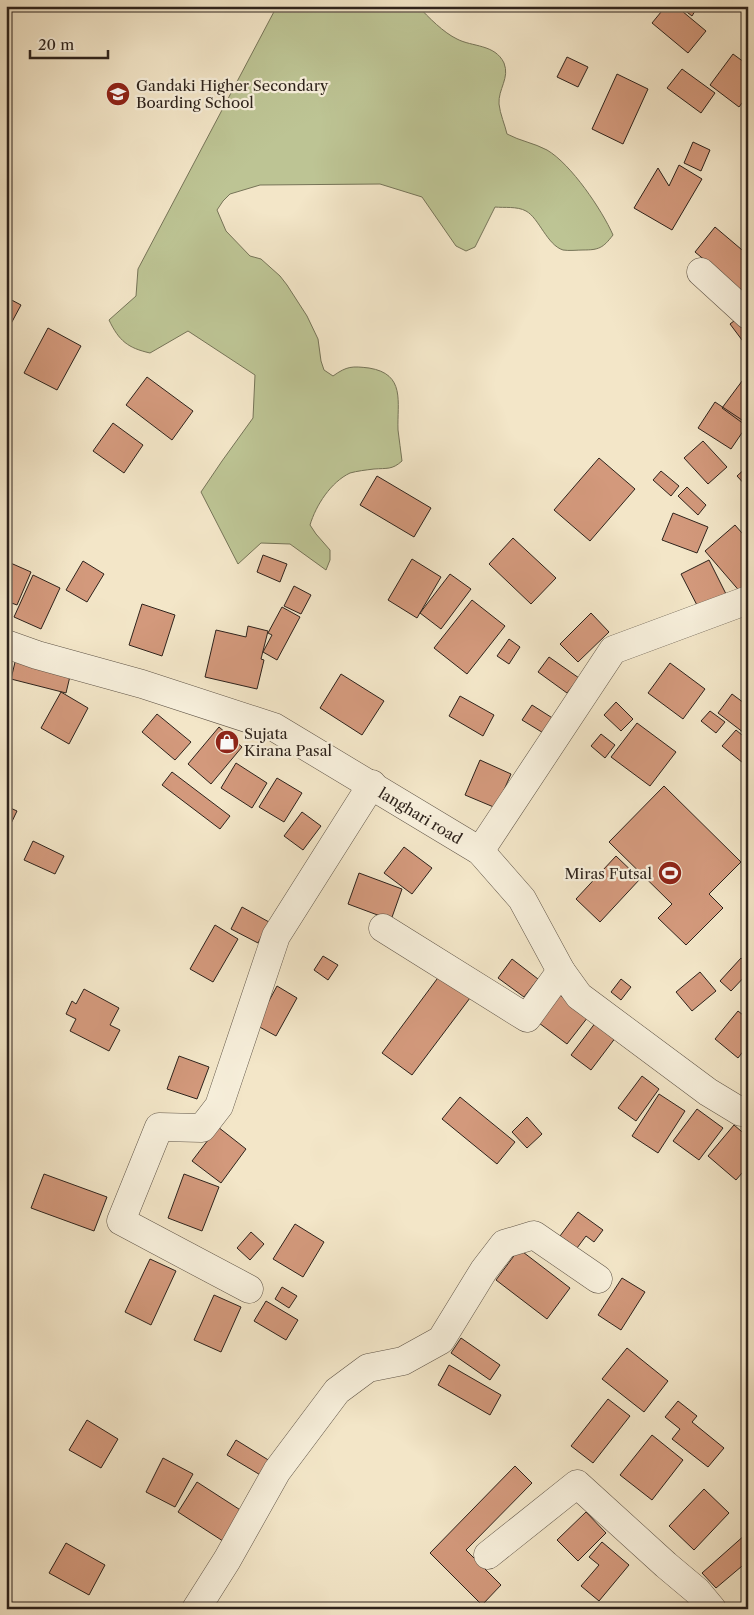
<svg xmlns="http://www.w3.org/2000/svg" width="754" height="1615" font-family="'Libre Caslon Text',serif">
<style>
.green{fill:#bdc494;stroke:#767458}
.building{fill:#d3997c;stroke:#2e231c}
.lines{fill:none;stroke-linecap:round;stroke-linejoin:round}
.minor-casing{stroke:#5f5447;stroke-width:29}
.minor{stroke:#f7efdb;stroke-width:28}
.labels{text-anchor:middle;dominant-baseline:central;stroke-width:4.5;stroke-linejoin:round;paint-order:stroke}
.poi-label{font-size:15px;fill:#2e231c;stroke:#f7efdb;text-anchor:start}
.street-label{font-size:15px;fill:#2e231c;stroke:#f7efdb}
</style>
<rect width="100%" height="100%" fill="#f3e6c8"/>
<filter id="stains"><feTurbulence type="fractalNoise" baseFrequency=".004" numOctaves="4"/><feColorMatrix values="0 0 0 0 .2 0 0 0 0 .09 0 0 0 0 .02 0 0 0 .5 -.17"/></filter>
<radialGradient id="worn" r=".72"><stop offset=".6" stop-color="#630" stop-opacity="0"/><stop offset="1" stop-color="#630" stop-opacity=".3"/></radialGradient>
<path class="green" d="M277,6H418C428,17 444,33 457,39C472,47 495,44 504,63C510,78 498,89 499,104C500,114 505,125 507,134C520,141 534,143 547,150C571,164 602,210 613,235C603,248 599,250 583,250C577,250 569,251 563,250C547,245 539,218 526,211C517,206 504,208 495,207L475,247L466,251L456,246L422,197L380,184L260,185L230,194L223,201L217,210L226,231L250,256L261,259L280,276L287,285L307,316L318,339L321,361L324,370L333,376C347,366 352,366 369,368C406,374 397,402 398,430C399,440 401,451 402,461C392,470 387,468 374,469C366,470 357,471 350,473C331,482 316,505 310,525L316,534L330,550V560L326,570L290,544L261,543L238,564L201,492L222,461L253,418L255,375L188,331L150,353C128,348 119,341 109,320L136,296L138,269Z"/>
<path class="building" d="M666,6H676L706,31L688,53L652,23Z
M679,6H698L692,16Z
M733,54L748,65V95L739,107L710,85Z
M567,57L588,67L578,87L557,77Z
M682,69L715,93L701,113L667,88Z
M617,74L648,89L623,144L592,129Z
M693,142L710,150L701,171L684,163Z
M679,165L702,179L672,230L634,208L658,168L669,186Z
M715,227L748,255V296L695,252Z
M6,297L21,305L6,333Z
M747,311L748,312V348L730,324Z
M48,328L81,346L57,390L24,373Z
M748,373V427L722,408Z
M147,377L193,411L172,440L126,405Z
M715,402L748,424L731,449L698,428Z
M113,423L143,445L124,473L93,451Z
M703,441L727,467L708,484L684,458Z
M599,458L635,489L590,541L554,510Z
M748,466V488L737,476Z
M661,471L679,486L671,496L653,480Z
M377,476L431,508L414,537L360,505Z
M687,487L706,505L698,515L678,496Z
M673,513L708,527L697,553L662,540Z
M735,525L748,540V589L742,594L705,551Z
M513,538L556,578L531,604L489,564Z
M263,555L287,564L280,582L257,572Z
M412,559L441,577L417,618L388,600Z
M709,560L727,596L700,611L681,574Z
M6,561L31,572L17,605L6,601Z
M83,561L104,574L87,602L66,590Z
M450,574L471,589L441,629L420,613Z
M33,575L60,588L41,629L14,617Z
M294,586L311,595L301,614L284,606Z
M472,600L505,626L467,674L434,648Z
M142,604L175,615L162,656L129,645Z
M282,607L300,617L277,660L263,652L272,635L268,633Z
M591,613L609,632L578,662L560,644Z
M248,626L268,631L261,659L264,660L257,689L205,677L216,630L246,637Z
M509,639L520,647L509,664L497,656Z
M549,657L579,678L567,693L538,672Z
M16,658L71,672L66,693L11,679Z
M670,663L705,689L683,719L648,693Z
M341,674L384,701L362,735L320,708Z
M61,692L88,708L69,744L41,728Z
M732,694L748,706V736L718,713Z
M460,696L494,715L483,736L449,716Z
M616,702L633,719L621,731L604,715Z
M532,705L554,719L545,734L522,720Z
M710,711L725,722L716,733L701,721Z
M157,714L191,742L175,760L142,732Z
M637,723L676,752L650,786L611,757Z
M219,727L242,747L211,784L188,764Z
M736,730L748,740V767L722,746Z
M601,734L615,745L605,758L591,746Z
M480,760L511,774L496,808L465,795Z
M236,763L267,783L252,808L221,788Z
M172,772L230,816L220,829L162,785Z
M277,778L302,793L284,822L259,807Z
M664,786L741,862L709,894L723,908L686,945L658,918L672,904L609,842Z
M6,806L17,811L6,834Z
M302,812L321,826L303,850L284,836Z
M33,841L64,856L55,874L24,860Z
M404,847L432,868L412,894L384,873Z
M616,856L640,879L600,922L576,899Z
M359,873L402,889L391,920L348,904Z
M242,907L269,922L258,943L231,929Z
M215,925L238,939L213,982L190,969Z
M323,956L338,965L328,980L314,970Z
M741,958L748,964V973L731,991L720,981Z
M512,959L538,979L524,997L498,978Z
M700,972L716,991L692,1011L676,992Z
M440,975L470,998L412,1075L382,1053Z
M621,979L631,987L621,1000L611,992Z
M277,986L297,998L276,1036L256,1025Z
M84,989L119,1008L110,1025L120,1030L109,1051L70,1031L76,1019L66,1014L72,1001L76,1004Z
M560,995L588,1017L567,1044L539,1023Z
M738,1011L748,1019V1045L738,1058L715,1039Z
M596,1022L616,1037L591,1070L571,1055Z
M179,1056L209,1067L197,1099L167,1089Z
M642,1076L659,1089L636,1121L618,1108Z
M659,1094L685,1111L658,1153L632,1136Z
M460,1097L515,1142L497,1164L442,1119Z
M697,1109L723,1128L699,1160L673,1141Z
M527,1117L542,1134L527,1148L512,1132Z
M734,1125L748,1137V1166L736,1180L708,1156Z
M218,1127L246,1149L221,1183L192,1161Z
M44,1174L107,1197L94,1231L31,1208Z
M184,1174L219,1187L202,1231L168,1218Z
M578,1212L603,1230L594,1242L586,1236L577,1248L560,1236Z
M295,1224L324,1242L303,1277L273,1259Z
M251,1232L264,1244L250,1260L237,1248Z
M519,1249L570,1288L547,1319L496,1280Z
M150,1259L176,1271L151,1325L125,1312Z
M622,1278L645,1292L621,1330L598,1315Z
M282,1287L297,1296L289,1308L275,1299Z
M214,1295L241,1307L221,1352L194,1340Z
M266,1301L298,1320L286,1340L254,1321Z
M461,1338L500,1365L490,1380L451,1353Z
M627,1348L668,1381L644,1412L602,1379Z
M449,1365L501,1395L490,1415L438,1385Z
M608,1399L630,1416L593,1463L571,1446Z
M678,1401L697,1416L692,1422L724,1448L708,1467L672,1439L680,1429L665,1417Z
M87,1420L118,1439L101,1468L69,1450Z
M652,1435L683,1460L652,1500L620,1475Z
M236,1440L270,1461L262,1476L227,1455Z
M163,1458L193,1474L175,1507L146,1492Z
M515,1466L532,1483L466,1550L501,1585L482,1605L430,1553Z
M197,1482L245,1513L226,1543L178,1512Z
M704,1489L729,1513L694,1550L669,1526Z
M586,1512L606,1533L578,1561L557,1540Z
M746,1534L748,1536V1561L716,1588L702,1573Z
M602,1542L629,1565L599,1601L581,1586L599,1565L589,1557Z
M66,1543L105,1565L89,1595L49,1573Z"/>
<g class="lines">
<g class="minor-casing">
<g id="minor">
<path d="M701,272L748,315"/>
<path id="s1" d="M6,644L37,655L142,684L274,727L480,851L522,899L561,971L579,996L708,1092L741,1112L748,1110"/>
<path d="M480,851L613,650L748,600"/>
<path d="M383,928L527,1018L561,971"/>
<path d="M249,1289L121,1221L159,1127L202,1128L219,1106L276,936L372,784"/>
<path d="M488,1555L577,1484L666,1565L697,1591L712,1609"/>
<path d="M196,1609L227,1560L277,1471L337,1391L368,1368L403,1361L441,1340L484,1270L504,1244L534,1235L598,1279"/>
</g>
</g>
<use href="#minor" class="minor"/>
</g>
<defs>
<g id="school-disc" transform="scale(1.25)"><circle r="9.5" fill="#8f2418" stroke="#f7efdb"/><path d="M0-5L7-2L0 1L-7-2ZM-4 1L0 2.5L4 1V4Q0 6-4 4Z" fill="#fff"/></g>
<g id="shop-disc" transform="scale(1.25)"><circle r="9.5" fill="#8f2418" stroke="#f7efdb"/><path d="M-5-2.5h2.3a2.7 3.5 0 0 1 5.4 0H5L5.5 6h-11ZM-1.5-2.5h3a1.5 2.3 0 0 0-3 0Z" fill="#fff"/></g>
<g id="stadium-disc" transform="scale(1.25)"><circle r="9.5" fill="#8f2418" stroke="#f7efdb"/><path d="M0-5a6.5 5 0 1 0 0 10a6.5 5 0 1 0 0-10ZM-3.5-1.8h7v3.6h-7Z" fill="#fff"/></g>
</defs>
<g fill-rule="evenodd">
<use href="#school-disc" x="118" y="94"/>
<use href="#shop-disc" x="227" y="742"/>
<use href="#stadium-disc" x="670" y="873"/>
</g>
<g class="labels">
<g class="poi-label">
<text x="136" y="85">Gandaki Higher Secondary<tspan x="136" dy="17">Boarding School</tspan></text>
<text x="244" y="733">Sujata<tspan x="244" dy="17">Kirana Pasal</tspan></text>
<text x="652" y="873" text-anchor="end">Miras Futsal</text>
</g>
<g class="street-label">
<text stroke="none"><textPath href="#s1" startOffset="452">langhari road</textPath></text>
</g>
</g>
<rect width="754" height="1615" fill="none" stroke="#f3e6c8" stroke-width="25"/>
<rect x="8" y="8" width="739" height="1600" fill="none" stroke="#2e231c" stroke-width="2.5"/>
<rect x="12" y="12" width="729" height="1590" fill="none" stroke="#2e231c"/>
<path d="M30 50v8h78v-8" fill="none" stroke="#2e231c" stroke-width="2.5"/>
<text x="38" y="50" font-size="15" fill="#2e231c" stroke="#f7efdb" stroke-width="4" paint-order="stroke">20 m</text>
<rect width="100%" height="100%" filter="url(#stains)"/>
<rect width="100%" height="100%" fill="url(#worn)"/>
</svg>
